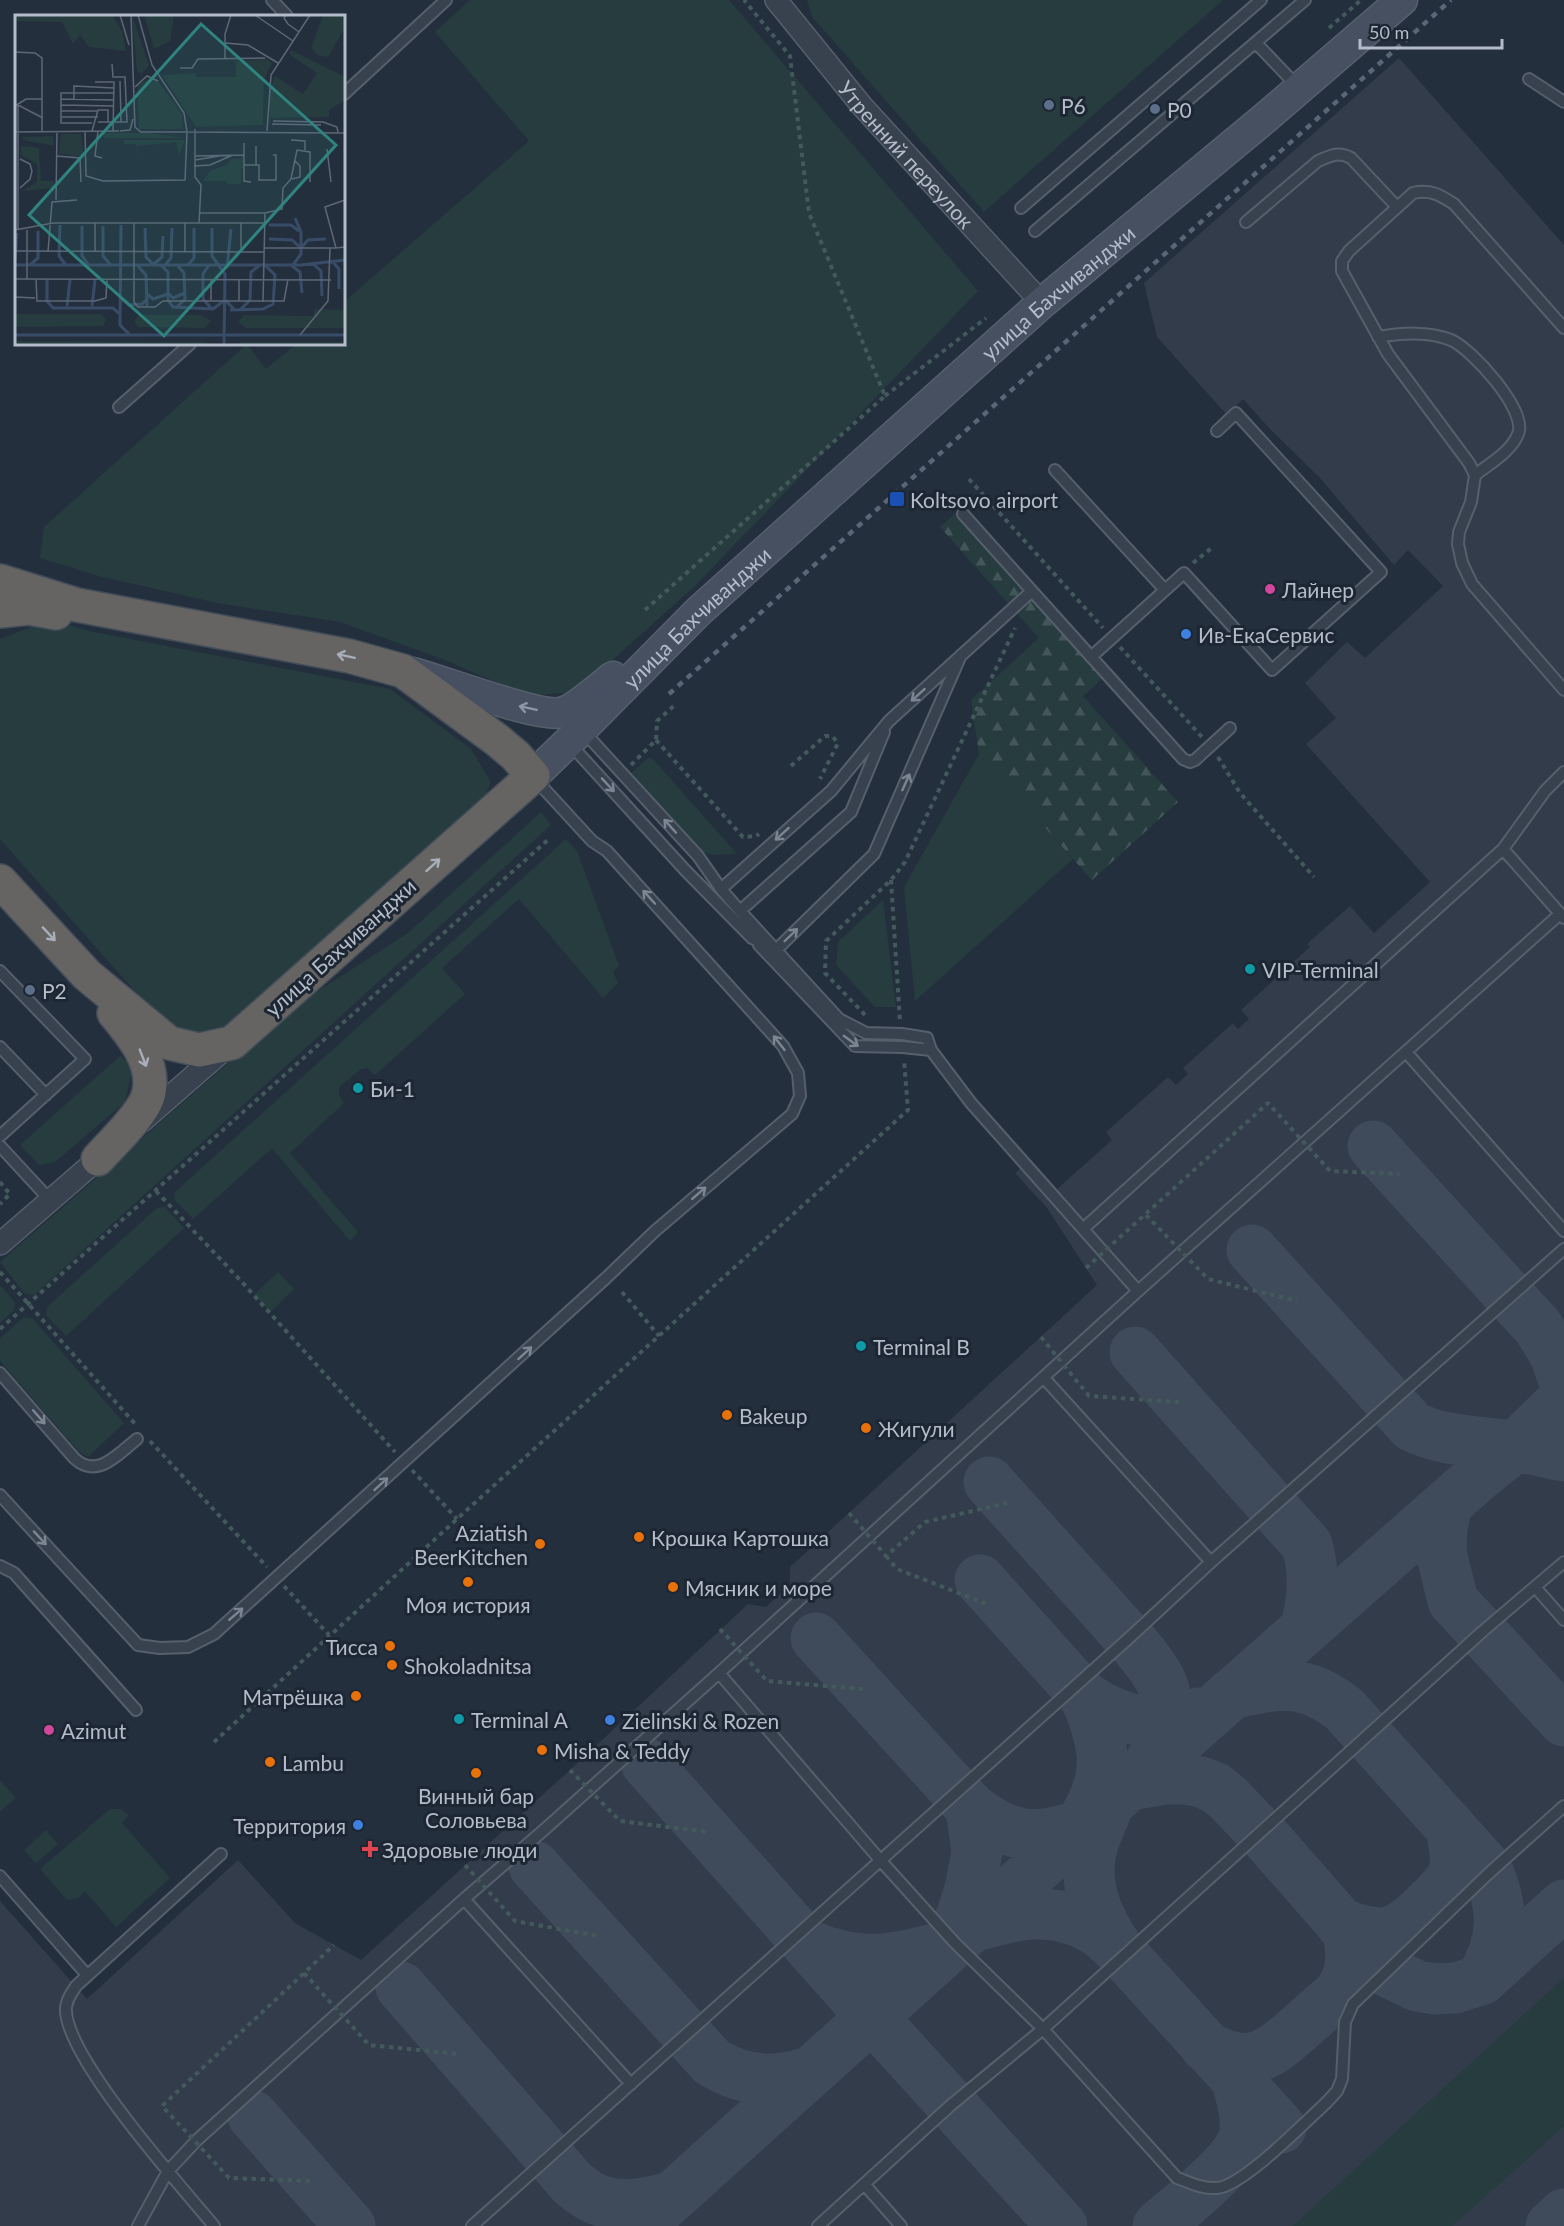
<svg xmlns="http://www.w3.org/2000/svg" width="1564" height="2226" font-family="Lato,sans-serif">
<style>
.airport{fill:#323c4b}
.green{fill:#263c3f}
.forest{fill:url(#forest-firs)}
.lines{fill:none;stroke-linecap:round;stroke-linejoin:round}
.taxiway{stroke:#3f4a5a;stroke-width:51}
.service-casing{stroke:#565f6c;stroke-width:14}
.minor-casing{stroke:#565f6c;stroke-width:24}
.secondary-casing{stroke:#565f6c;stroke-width:33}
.trunk-casing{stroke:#434c59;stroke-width:36}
.path{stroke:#44595c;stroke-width:4;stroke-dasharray:4.5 4.5;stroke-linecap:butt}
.service{stroke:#38414e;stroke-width:10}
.minor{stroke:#38414e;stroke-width:21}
.secondary{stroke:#465061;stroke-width:30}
.trunk{stroke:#656462;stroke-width:33}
.rail{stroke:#5a6575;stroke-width:4.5;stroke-dasharray:6 6;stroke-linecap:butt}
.path-bridge{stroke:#44595c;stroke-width:4;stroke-dasharray:4.5 4.5;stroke-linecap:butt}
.oneway{stroke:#a8afba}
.oneway2{stroke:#7c8592}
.oneway3{stroke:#8e96a5}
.service-dot{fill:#5c6f8a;stroke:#1d2633;stroke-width:2}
.transit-dot{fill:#1a4fb4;stroke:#1d2633;stroke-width:2}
.hotel-dot{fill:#d1479c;stroke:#1d2633;stroke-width:2}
.shop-dot{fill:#3f7fe0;stroke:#1d2633;stroke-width:2}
.culture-dot{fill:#0f9aa8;stroke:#1d2633;stroke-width:2}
.food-dot{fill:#e8710a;stroke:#1d2633;stroke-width:2}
.health-dot{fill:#e0444e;stroke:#1d2633;stroke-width:2}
.labels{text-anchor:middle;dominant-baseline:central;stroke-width:6;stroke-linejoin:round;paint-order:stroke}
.poi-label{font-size:21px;fill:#b4bcc9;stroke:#1d2633;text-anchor:start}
.street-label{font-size:21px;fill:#b4bcc9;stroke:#1d2633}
.inset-river{fill:none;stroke:#394c67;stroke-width:3}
.inset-road{fill:none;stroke:#5e6776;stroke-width:1.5}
.view{fill:#308480;fill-opacity:0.15;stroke:#308480;stroke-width:3}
.inset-edge{fill:none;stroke:#b4bcc9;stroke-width:3}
</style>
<defs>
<pattern id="forest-firs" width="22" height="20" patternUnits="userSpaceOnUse" patternTransform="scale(1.5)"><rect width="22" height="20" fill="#263c3f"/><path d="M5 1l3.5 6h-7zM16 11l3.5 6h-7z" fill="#435659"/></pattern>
</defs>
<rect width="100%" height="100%" fill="#242f3e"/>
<path class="airport" d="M1399,58L1564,245V2226H0V1901L87,1999L238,1860L295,1923L361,1960L570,1770L748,1604L766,1607L790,1584V1567L1097,1285L1047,1208L1015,1173L1031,1160L1057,1189L1112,1140L1106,1132L1168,1077L1176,1085L1188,1074L1183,1068L1233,1023L1238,1029L1249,1019L1241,1010L1310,947L1307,944L1350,906L1374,933L1430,882L1306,744L1336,718L1305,683L1347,642L1365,658L1443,586L1408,550L1394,565L1319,477L1269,428L1243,399L1227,415L1157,337L1144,283Z"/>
<path class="green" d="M470,0H729L978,291L696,585L598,673L564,693L527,696L445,660L340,622L217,603L99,576L40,558L44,527L247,344L266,369L296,344H344V302L529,141L435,32Z
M807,0H1223L984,212L813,18Z
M49,620L94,632L390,689L471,749L491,782L482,804L221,1029C194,1037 189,1038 164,1024L0,839V639Z
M979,754L1073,859L915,1001L904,887Z
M648,758L653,759L737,854L712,855L699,851L630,774Z
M541,812L551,825L34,1295L25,1294L0,1262L289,1010L408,933Z
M566,839L577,851L619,966L613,972L618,983L603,998L519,899L442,968L465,994L375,1075L367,1068L361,1069L340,1086L339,1095L344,1103L290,1153L358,1232L350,1241L272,1148L193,1219L174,1199L175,1192Z
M883,900L896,1007H875L836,965L838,942Z
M120,1056L133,1067L125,1102L55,1162L39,1165L20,1145Z
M165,1207L184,1228L66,1336L46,1315L47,1307L157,1208Z
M278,1272L294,1289L270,1312L254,1295Z
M0,1285L15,1302L14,1310L0,1323Z
M24,1317L32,1318L124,1423L88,1457L79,1452L0,1361V1338Z
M0,1780L16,1798L0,1812Z
M110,1809H121L129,1815L122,1823L170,1878L116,1927L85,1891L78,1898L67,1900L40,1869Z
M46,1830L58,1844L36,1863L24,1850Z
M1564,1978V2126L1452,2226H1293Z"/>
<path class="forest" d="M956,512L1104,677L1083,696L1178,802L1092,880L979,754L971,700L1039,638L940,527Z"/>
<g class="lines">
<path class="taxiway" d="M1373,1146L1538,1327L1555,1355L1564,1381
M1252,1250L1412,1426C1442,1442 1480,1441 1513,1446C1530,1448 1547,1453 1564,1456
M1135,1352L1307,1545C1315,1573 1313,1598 1306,1627
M989,1482C1027,1525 1065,1567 1103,1609C1120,1629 1158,1666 1164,1690C1172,1718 1159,1744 1147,1769
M1447,1504L1442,1528L1441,1552L1453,1601L1564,1721
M980,1580L1085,1697C1121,1722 1156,1729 1198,1713
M816,1638L971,1808C1014,1842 1041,1840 1091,1821
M1231,1694C1278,1684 1303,1677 1344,1709L1486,1867C1505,1909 1504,1940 1481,1980
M646,1763L872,2017L1062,2226
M1130,1785L1165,1779H1184L1201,1782L1216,1788L1228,1798L1267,1839L1380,1968L1417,1986L1435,1989L1455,1988L1481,1980L1564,1905
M1108,1805C1104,1818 1097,1831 1093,1844C1081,1883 1097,1918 1119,1950
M1079,1826C1111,1779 1107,1747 1085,1697
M534,1866L712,2062C744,2082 777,2084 812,2071
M1340,1923C1380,1939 1394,1937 1424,1908C1457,1877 1461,1871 1450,1826
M973,1927C1016,1914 1053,1905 1094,1929C1103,1934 1111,1943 1119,1950L1281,2128
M809,1945C864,1969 897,1958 952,1945L970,1889L977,1852L971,1808
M401,1987L573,2184C579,2188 585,2194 592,2197C616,2210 647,2204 671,2197
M1205,2046C1247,2068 1264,2060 1297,2030C1311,2018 1325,2005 1339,1993C1353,1973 1352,1955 1348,1932
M253,2116L350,2226
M640,2226L1147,1769L1481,1474L1516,1446L1564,1399
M1158,2226C1181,2206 1242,2160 1245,2131C1247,2113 1241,2097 1237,2081
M1551,2226L1564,2214"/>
<g class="service-casing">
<path id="service" d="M272,0L287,16
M1256,43L1297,86
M1529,79L1564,102
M344,94L446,0
M1021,208L1261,0
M1246,222L1318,161C1330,156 1338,151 1351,158L1397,207
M1035,231L1305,0
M1564,328L1454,204C1440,195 1431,189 1413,193L1349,251L1342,261V271L1388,354L1469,463L1475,475L1471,502L1459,532L1458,544L1462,563L1472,584L1564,690
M1378,337C1403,333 1428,331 1451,340C1472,349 1528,411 1518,434C1511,452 1489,464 1475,475
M119,407L190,344
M1055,470L1165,590
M1032,591L1183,759L1190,762L1195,760L1230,728
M1091,657L1184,573L1272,670L1381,572L1236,413L1217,431
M584,732L698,856L721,889L740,911L839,1019L866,1033L902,1034L927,1038L931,1050L971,1103L1138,1291
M570,744L685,870L752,938L776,950L874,854L961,655
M1503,849L1545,791L1564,772
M721,889L831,791L889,721L1032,591L963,514
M740,911L851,812L884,732
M759,945L855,1046L903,1047L931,1050
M0,971L85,1059L0,1136
M0,1047L46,1095
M1406,1052L1564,1231
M0,1146L50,1200
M1083,1229L1503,849L1564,918
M0,1373L74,1458C97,1480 118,1454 137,1439
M1044,1378L1211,1562
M0,1495L138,1645L160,1648L188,1647L214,1634L606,1278L655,1231L792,1114L800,1096L798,1073L783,1046L607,851L592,841L535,779
M0,1566L14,1573L136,1710
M1535,1587L1564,1620
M719,1673L881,1861L955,1943L1043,2029L1177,2178C1191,2183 1202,2189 1217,2188C1243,2186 1304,2123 1326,2103L1337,2091L1342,2079L1345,2022L1353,2004L1488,1874L1564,1806
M0,1876L87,1975
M464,1899L631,2084
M864,2184L901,2226
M138,2226L168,2171L197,2140L464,1899L545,1829L719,1673L1138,1291L1560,914
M214,2226C180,2185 68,2060 66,2011C65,2002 71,1994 76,1986L221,1854
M472,2226L1129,1638L1211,1562L1564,1249
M818,2226L951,2105L1043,2029L1483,1631L1564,1562"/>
</g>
<g class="minor-casing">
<g id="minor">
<path id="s1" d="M776,0L862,106L1042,303"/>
<path d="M141,1122L228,1046"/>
<path d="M0,1244L106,1152"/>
</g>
</g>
<g class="secondary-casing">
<g id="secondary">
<path d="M409,672C439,679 542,720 564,712C575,709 603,685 613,677"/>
<path id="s2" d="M533,776L582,729L699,611L1042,303L1265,118L1402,0"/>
</g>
</g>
<g class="trunk-casing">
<path id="trunk" d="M0,581L77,605L349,656L403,671L497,740L516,756L533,776L232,1043L199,1050L169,1043L87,975L0,881
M0,611L29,608L56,613
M98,1159C112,1143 146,1112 149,1092C155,1062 132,1035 114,1013"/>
</g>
<path class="path" d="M1329,28L1361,0
M885,396L986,318
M969,479L1103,628
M1193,563L1214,546
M645,610L885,396L809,213L790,56L744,0
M1120,647L1202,737
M656,740L743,837L756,836L759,834
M1218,757L1240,793L1314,877
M631,765L656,740L657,721L676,704
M791,766L825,736H832L838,743L820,779
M891,880L900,1022
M865,1015L825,973L826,941L891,880L905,862L1015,628
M0,1182L10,1194L0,1204
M156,1191L241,1281L395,1452
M0,1272L137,1426
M622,1292L659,1336
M0,1329L549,839
M150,1441L267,1567
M412,1470L457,1519
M886,1556L897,1569L989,1605
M284,1586L329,1635
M214,1742L457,1519L908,1110L904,1060"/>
<use href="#service" class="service"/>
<use href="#minor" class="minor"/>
<use href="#secondary" class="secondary"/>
<use href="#trunk" class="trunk"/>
<path class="rail" d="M669,694L1451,0"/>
<path class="path-bridge" d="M1146,1215L1208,1279L1297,1301
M1086,1268L1268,1103L1330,1171L1399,1174
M1041,1337L1089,1396L1179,1402
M849,1513L886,1556L925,1522L1007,1503
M720,1629L767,1681L863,1689
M570,1770L620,1821L708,1832
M465,1865L515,1921L598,1936
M304,1973L369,2045L459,2054
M310,2181L229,2178L162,2106L334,1945"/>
</g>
<defs><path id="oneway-shaft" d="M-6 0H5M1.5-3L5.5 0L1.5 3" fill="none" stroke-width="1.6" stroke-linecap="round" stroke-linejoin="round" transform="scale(1.5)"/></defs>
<g class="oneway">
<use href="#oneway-shaft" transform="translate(346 656) rotate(-168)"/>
<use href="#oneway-shaft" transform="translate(433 865) rotate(-42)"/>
<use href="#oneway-shaft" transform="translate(49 934) rotate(47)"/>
<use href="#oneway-shaft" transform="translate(143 1058) rotate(69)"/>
</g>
<g class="oneway2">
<use href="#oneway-shaft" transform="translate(918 695) rotate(138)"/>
<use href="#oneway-shaft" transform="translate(906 782) rotate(-66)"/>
<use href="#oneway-shaft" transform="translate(608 785) rotate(47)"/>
<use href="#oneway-shaft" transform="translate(670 826) rotate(-132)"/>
<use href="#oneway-shaft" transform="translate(782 834) rotate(138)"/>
<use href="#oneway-shaft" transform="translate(649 897) rotate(-132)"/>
<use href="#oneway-shaft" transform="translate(791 935) rotate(-44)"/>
<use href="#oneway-shaft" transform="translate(851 1041) rotate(36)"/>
<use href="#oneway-shaft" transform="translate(779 1043) rotate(-128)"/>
<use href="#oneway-shaft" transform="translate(699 1193) rotate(-41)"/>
<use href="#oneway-shaft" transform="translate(525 1353) rotate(-42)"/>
<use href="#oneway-shaft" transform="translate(39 1417) rotate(49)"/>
<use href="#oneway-shaft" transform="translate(381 1484) rotate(-42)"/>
<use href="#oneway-shaft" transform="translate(40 1538) rotate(47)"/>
<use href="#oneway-shaft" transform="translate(236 1614) rotate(-41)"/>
</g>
<use class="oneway3" href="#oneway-shaft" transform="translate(528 708) rotate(-168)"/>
<g class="service-dot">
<circle cx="1049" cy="105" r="6"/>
<circle cx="1155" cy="109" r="6"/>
<circle cx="30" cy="990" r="6"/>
</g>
<rect class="transit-dot" x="889" y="491" width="16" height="16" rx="3"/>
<g class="hotel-dot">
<circle cx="1270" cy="589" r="6"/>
<circle cx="49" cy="1730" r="6"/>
</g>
<g class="shop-dot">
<circle cx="1186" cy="634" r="6"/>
<circle cx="610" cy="1720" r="6"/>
<circle cx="358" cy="1825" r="6"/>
</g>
<g class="culture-dot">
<circle cx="1250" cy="969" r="6"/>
<circle cx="358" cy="1088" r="6"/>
<circle cx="861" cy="1346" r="6"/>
<circle cx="459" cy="1719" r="6"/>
</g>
<g class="food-dot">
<circle cx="727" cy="1415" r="6"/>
<circle cx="866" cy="1428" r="6"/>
<circle cx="639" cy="1537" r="6"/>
<circle cx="540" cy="1544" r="6"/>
<circle cx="468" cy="1582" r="6"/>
<circle cx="673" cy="1587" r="6"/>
<circle cx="390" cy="1646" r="6"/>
<circle cx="392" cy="1665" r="6"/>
<circle cx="356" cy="1696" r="6"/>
<circle cx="542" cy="1750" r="6"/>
<circle cx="270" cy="1762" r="6"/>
<circle cx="476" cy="1773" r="6"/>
</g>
<path class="health-dot" d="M367 1840h6v6h6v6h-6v6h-6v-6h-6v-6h6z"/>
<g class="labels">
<g class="poi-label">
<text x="1061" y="105">P6</text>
<text x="1167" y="109">P0</text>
<text x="910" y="499">Koltsovo airport</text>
<text x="1282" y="589">Лайнер</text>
<text x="1198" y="634">Ив-ЕкаСервис</text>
<text x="1262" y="969">VIP-Terminal</text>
<text x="42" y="990">P2</text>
<text x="370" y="1088">Би-1</text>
<text x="873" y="1346">Terminal B</text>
<text x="739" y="1415">Bakeup</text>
<text x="878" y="1428">Жигули</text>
<text x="528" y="1532" text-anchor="end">Aziatish<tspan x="528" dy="24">BeerKitchen</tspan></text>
<text x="651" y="1537">Крошка Картошка</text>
<text x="685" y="1587">Мясник и море</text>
<text x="468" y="1604" text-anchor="middle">Моя история</text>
<text x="378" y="1646" text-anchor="end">Тисса</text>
<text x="404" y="1665">Shokoladnitsa</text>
<text x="344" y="1696" text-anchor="end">Матрёшка</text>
<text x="471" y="1719">Terminal A</text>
<text x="622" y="1720">Zielinski &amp; Rozen</text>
<text x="61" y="1730">Azimut</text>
<text x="554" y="1750">Misha &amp; Teddy</text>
<text x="282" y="1762">Lambu</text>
<text x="476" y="1795" text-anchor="middle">Винный бар<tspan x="476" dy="24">Соловьева</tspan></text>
<text x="346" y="1825" text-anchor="end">Территория</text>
<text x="382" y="1849">Здоровые люди</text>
</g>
<g class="street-label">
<text stroke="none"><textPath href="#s1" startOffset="202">Утренний переулок</textPath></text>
<text stroke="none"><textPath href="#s2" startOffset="714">улица Бахчиванджи</textPath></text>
<text stroke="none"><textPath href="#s2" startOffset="228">улица Бахчиванджи</textPath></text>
<text transform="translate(340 947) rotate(-42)">улица Бахчиванджи</text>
</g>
</g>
<g transform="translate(15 15)">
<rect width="330" height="330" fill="#242f3e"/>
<path d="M117,0L134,50L127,59L122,56ZM129,0H159L155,26L139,34ZM308,0H330V13L313,42L302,40L296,33ZM276,35L330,62V85L314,95V102L255,103V74L260,61L288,79L302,58L274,39ZM252,44L257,48L249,65L248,110L181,112L147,60L181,58V62H221V46ZM132,64L143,66L167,99L168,114H124L122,71ZM89,118H133L170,123H89ZM46,119H66L69,142L44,139ZM170,125L164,141L161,127L122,131V143L121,129H109V125ZM11,131L24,133L26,166H39V173L7,176L22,167V149L6,140V132ZM212,150V166H188L196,155ZM300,294L330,295V313H231L223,307L229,300L298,301ZM0,299H87L91,305L88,311L0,312ZM124,300H185L196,306L189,313L123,312L119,306ZM0,326L189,327L198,330H0ZM227,327H330V330H222Z" fill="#263c3f"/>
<path d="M0,0H97L107,16L111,36L74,32L65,20L58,29L47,7L0,6ZM38,121L39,131L8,125V122ZM226,127L229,153H226V169H212V150L216,144H226Z" fill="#263c3f"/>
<path class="inset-river" d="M45,210L44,241L50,249M106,210L105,310L115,320M254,210H276L284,216M67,211V241L73,249M88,211V241L95,249M130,213L131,242L139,250M197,213V241L210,259L209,330M254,224L277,225L286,233L293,225L311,224M0,245L2,218M317,246L324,254V274M297,248L306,256L307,281M139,249L147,242L148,221M151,249L156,243L157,213M0,250H286L330,245M15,250L23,243V216M122,250L131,260L132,291M146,250L153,257V285L158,292L198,294L210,285L219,294M173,250L179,243V213M194,250L188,259V284L196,293M278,250L286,239V217L280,203M277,251L285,257L287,278M212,253L216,214M32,265V286L38,293H98L106,300M153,278L158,283L170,278M132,279L138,284L153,279M106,283L114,290L127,289L132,284M52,291L55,265M77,291L80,265M161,293L170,284L169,258L163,251M226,294L235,285L236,257L245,250M215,295L248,294L258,289L260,260L250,250M0,320H330"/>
<path class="inset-road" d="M105,0L114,30M116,0L120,112L126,117H172L169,98L137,50L123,0M240,0L278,26M271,0L269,3L273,9L284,17M210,28L233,30L263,48M0,37L20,38L27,43V117M210,44V19L216,0M165,53H177L183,44L250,43M105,66L106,107M80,67H99L98,116M120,72L132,61L143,66M46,84L99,85M59,84V71L99,73M46,90L99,91M0,91L11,84H27M46,96H82M46,102H83M258,106L308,107L322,112L323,117M83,107H112L110,62H98L97,49M77,108H46V78H99M257,109L306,110M180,114V162L186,170L184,208M70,116L71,161L88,166L170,165L172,118M77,116L83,95H93V107M83,116L80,141L87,143M105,116L115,115L118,104M252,116L256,60L295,0M0,117L104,116M172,117L330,118M276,125L290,126V135M241,131V150M312,134L316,167M229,140V166L236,167M42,141L65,143L66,167M180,141L229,140V128M5,144L15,149L17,156L15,164L5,173M180,145L204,141M229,150H244V165H261V140H258M179,151L195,150L218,140M277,164L285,162V151L279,145M41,185L42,116M330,185L310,192L321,233L330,232M184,198H250L248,287M250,198L267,194L268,173L276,164L282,135L295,137V167M80,208V237M119,208V287L123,292H140L148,286H269L273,264M170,208V237M0,215L38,208H250M3,215V90L28,103M249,233H315M0,236L249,237M33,237L37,187L62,185M226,237V208M0,264L316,265M12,264V215M21,264L22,286H80L91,283L92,264M196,264V285M0,282L20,283M224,286V265M285,320L313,286L315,233H321"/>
<path class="view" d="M186,9L321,130L149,321L14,200Z"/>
<rect width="330" height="330" class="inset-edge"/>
</g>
<path d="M1360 39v9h142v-9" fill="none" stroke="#b4bcc9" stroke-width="3"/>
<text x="1369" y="39" font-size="18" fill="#b4bcc9" stroke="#1d2633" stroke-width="4.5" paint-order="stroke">50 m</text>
</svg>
